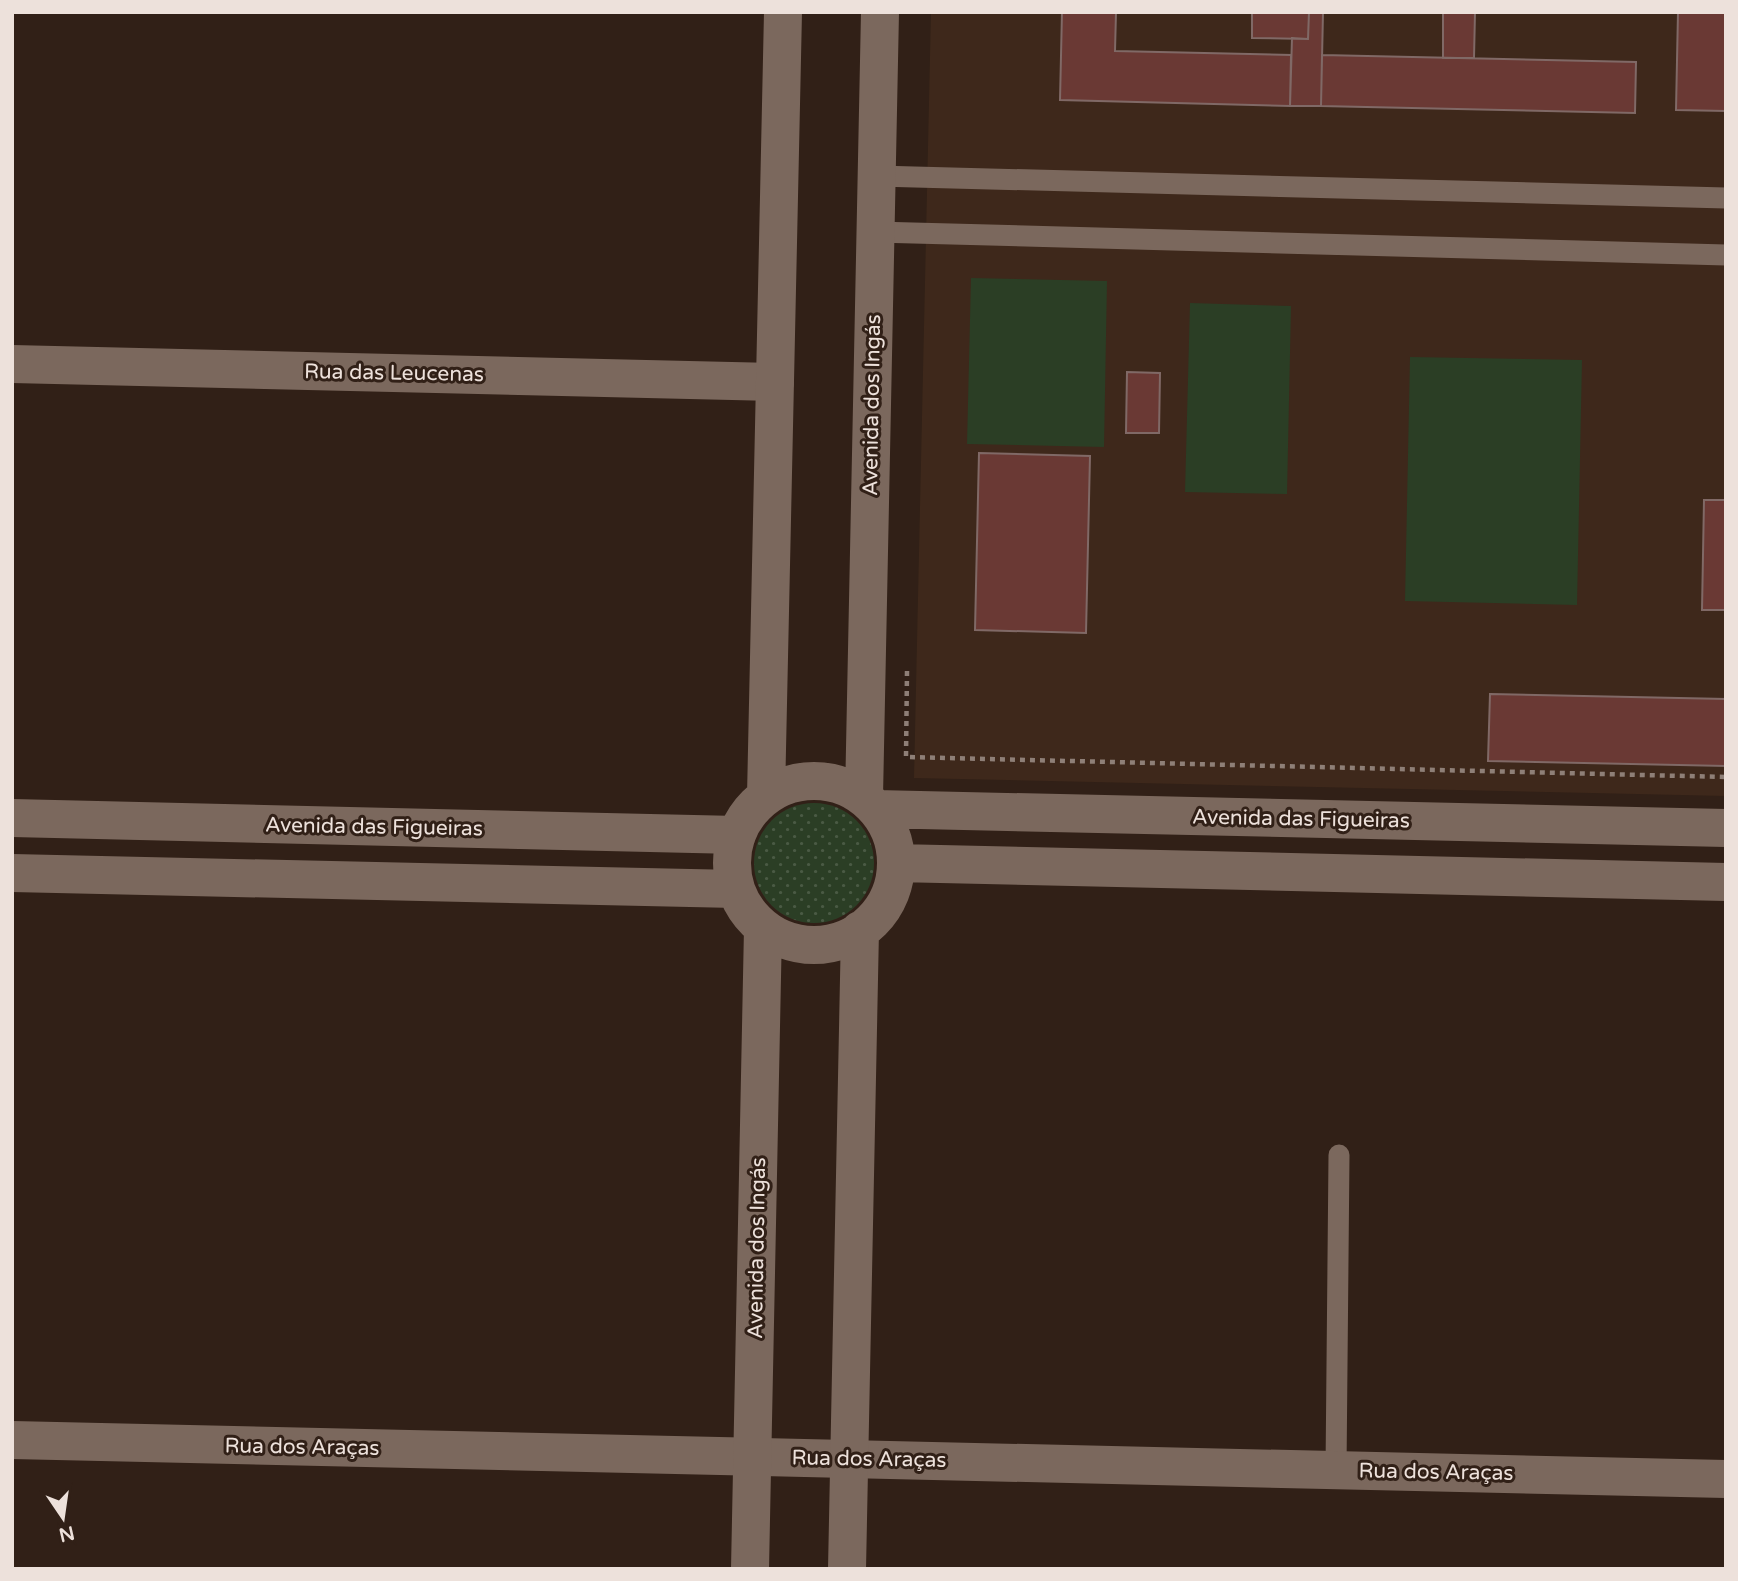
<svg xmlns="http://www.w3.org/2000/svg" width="1738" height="1581" font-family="'Varela Round',sans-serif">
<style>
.built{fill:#3e281b}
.grass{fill:url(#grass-dots)}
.pitch{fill:#2b3e25}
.building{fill:#6a3934;stroke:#806966;stroke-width:2}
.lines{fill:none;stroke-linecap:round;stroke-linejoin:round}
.path{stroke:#8e7f77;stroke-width:4.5;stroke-dasharray:5 5;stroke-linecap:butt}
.service{stroke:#7b685d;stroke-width:21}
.minor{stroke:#7b685d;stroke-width:38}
.tertiary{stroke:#7b685d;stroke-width:38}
.labels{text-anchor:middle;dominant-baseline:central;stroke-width:6;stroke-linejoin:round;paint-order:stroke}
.street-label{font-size:21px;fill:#ede1db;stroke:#312017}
</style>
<defs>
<pattern id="grass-dots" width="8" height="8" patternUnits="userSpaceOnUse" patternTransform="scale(1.75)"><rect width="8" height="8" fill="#2b3e25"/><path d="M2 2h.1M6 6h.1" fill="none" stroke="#4a5a44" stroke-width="1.8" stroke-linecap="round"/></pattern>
</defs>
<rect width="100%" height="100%" fill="#312017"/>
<path class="built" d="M931,12H1726V796L914,778Z"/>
<path class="grass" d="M754 863a60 60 0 1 1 120 0a60 60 0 1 1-120 0Z"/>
<path class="pitch" d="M971,278L1107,281L1104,447L967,444Z
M1190,303L1291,306L1287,494L1185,492Z
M1410,357L1582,360L1577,605L1405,601Z"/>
<path class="building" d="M1062,12H1116L1115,51L1291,55L1290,106L1060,100Z
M1252,12H1309L1308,39L1252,38Z
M1309,12H1323L1321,106H1290L1292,38L1308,39Z
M1443,12H1475L1474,58H1443Z
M1678,12H1726V111L1676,110Z
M1322,55L1636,62L1635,113L1321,106Z
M1127,372L1160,373L1159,433H1126Z
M979,453L1090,456L1086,633L975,630Z
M1704,500H1726V610H1702Z
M1490,694L1726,699V766L1488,761Z"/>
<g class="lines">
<path class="path" d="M907,671L906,757L1726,777"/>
<path class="service" d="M877,176L1726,198
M875,232L1726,255
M1336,1470L1339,1155"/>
<path class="minor" d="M12,364L775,382
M12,1440L1726,1479"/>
<path class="tertiary" d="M732 863a82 82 0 1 1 164 0a82 82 0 1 1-164 0Z
M766,796L783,12
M864,797L880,12
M876,809L1726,828
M12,818L737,835
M896,863L1726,882
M12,873L736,889
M750,1569L763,928
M847,1569L860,930"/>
</g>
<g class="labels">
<g class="street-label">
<text transform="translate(394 373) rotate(1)">Rua das Leucenas</text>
<text transform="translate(872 405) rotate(-89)">Avenida dos Ingás</text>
<text transform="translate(1301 819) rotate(1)">Avenida das Figueiras</text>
<text transform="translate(374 827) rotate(1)">Avenida das Figueiras</text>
<text transform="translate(757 1248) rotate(-89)">Avenida dos Ingás</text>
<text transform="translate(302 1447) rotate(1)">Rua dos Araças</text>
<text transform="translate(869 1459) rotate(1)">Rua dos Araças</text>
<text transform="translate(1436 1472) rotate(1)">Rua dos Araças</text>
</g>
</g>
<rect width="1738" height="1581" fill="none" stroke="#ede1db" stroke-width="28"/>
<g transform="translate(63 1518) rotate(167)" stroke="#312017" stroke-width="5" paint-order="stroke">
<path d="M0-5L12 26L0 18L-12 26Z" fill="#ede1db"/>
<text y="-10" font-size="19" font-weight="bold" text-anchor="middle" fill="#ede1db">N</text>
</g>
</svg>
